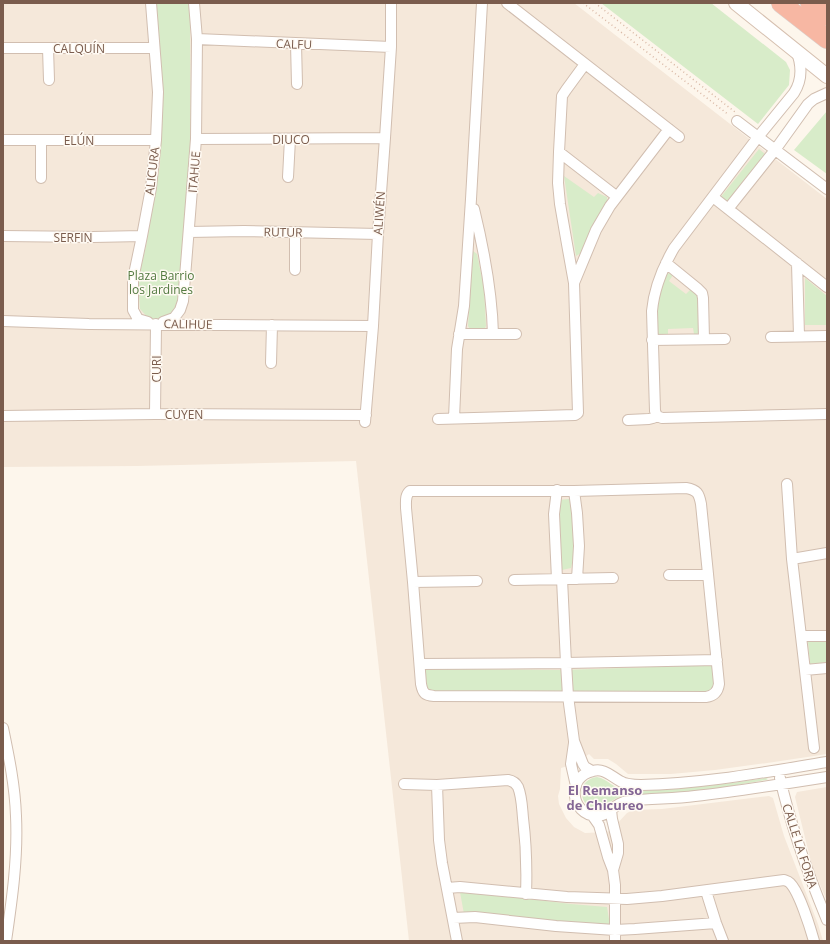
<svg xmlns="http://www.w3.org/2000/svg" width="830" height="944" font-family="'Open Sans',sans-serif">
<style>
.residential{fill:#f5e8da}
.green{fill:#d8ecc9}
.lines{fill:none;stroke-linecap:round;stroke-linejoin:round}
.street-casing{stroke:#d1beb0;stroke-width:12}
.secondary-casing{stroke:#d6c0b0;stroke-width:16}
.highway-casing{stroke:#dad1cd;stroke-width:20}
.path{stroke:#d9b8a5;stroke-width:1.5;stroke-dasharray:1 3;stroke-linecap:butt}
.street{stroke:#fff;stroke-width:10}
.secondary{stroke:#fff;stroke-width:14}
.highway{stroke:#f7b7a3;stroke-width:19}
.labels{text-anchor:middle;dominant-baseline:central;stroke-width:3;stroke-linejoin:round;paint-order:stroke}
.street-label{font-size:12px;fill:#7a5c4d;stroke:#fffaf3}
.park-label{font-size:12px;fill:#537a41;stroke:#fffaf3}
.neighbourhood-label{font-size:13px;font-weight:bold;fill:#846695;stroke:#fffaf3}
</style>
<rect width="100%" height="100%" fill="#fdf6ec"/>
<path class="residential" d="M3,3H574L734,127L827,199V754L774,762L715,770L671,774H628L616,764L608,759H594L589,754L581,760L571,765L561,768L560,789L558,796L559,804L566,818L574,827L585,833L607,832L614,827L627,813L633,810L662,809L769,796L773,798L784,836L818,924L823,941H409L356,461L137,466L3,467Z
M827,787V901L812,866L795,797L797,792Z"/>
<path class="green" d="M154,3H189L190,17L191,203L181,300L168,320H150L140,309L138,281L146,246L160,165L162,87Z
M601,3H711L786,62L790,70L789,85L758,124Z
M827,111V174L794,150Z
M759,149L766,155L728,204L720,198Z
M564,176L594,197L598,193L607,197V202L595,221L583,252L576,256Z
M473,251L477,254L484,288L486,326L484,330L470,329L468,326Z
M666,273H668L673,275L669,281L686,294L691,289L698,296L700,331L697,334H694L693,328L668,329V335H660L657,333L656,304Z
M805,278L827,296V325H805Z
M569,499L574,514L576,546L571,568L562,570L558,512L559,500Z
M827,641V662L810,664L808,642Z
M715,665L716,686L709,693L427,691L425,669L562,670Z
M597,777C608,779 614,789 625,790C634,792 646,790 656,790C693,788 729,784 766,778L768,779L766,780C737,785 708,791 678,793C659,794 639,793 620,797C611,799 606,809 596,808C589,808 583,803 582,795C580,785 588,778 597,777Z
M460,892L483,893L513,897L571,904L607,907L610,925L464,914Z"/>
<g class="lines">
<g class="street-casing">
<path id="street" d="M507,3L679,137
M197,39L391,47
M296,44L297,84
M3,48H154
M48,48L49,80
M737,121L827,189
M196,139L385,138
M3,140H156
M41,140V178
M559,152L616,196
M288,177L290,139
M713,197L827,287
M474,209C484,250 492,292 493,334
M728,209L775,150L808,104L814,99L827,93
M189,232L244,231L378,234
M3,236L93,237L142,236
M666,263L698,289L702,293L703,298L704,339
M797,263L799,336
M295,270V232
M574,283L596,230L610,206L669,129
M3,321L89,324L373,326
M148,322L138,319L133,310V279L142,236L151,188L156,140L158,92L151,3
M163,322L174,318L180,310L183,301L185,277L196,139L197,39L194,3
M459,334H516
M771,337L827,336
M652,340L725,339
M271,363L272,325
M155,414L156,324
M3,416L155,414L366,415
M657,416L655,411L652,311C654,289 663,267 674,248L758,137L794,93C803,79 802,65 796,50
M454,418L457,349L464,306L471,199L482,3
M438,419L575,415L578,413L574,283L567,244L560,204L558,183L559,152L562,96L566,90L585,64
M628,420L649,419L653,418L657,416L662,418L827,414
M365,422L373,326L378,234L385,138L391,47V3
M787,484L792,559L814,748
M686,488C697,490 699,493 701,504L719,684C718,691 714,696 706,697L434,696C425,695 423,694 421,684L413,582L406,508C406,501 405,495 410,491H574Z
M557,490L554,514L557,579
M574,491L577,513L579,546L577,579
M792,559L827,553
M669,575H708
M562,579L566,663L568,696L574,741L583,764L585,767L592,771
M514,580L613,578
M413,582L477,581
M801,636H827
M420,664L566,663L717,660
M805,670L827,668
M3,728C9,757 15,786 16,816C18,858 12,900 6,941
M574,743L571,764L576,786
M827,762C765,772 703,784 641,785C634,785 626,785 620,781C611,776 604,768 593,771C566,776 570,815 597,816C610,816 614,802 629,801C651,798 673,799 695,796C739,791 783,784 827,777
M780,778C791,827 808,874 827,920
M404,784L437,785L508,780C513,781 516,783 518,787C522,797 522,808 523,818C526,843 527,868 526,894
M437,785L439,840L442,863L457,941
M611,810L612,819L618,844V853L613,870
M592,815L599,825L608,857L613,870L615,885V941
M447,888L460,887L567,897L627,899L662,896L784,880C787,881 788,881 790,883C799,892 810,927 814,941
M706,891L716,923L723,941
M453,918L475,917L556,926L615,930L635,929L716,923"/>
</g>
<g class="secondary-casing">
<path id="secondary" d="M736,3L827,76"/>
</g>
<g class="highway-casing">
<path id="highway" d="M781,3L827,39
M810,3L827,16"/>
</g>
<path class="path" d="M583,3L729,115
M595,3L735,112"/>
<use href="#street" class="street"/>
<use href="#secondary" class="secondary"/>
<use href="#highway" class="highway"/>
</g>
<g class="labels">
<g class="street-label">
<text transform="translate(294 44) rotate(2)">CALFU</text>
<text x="79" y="48">CALQUÍN</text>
<text x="291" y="139">DIUCO</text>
<text x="79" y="140">ELÚN</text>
<text transform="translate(152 171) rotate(-83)">ALICURA</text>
<text transform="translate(194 172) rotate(-85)">ITAHUE</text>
<text transform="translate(379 213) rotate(-86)">ALIWÉN</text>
<text transform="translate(283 232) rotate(1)">RUTUR</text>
<text x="73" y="237">SERFIN</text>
<text transform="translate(188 324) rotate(1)">CALIHUE</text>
<text transform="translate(156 369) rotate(-90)">CURI</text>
<text x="184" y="414">CUYEN</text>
<text transform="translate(800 846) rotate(72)">CALLE LA FORJA</text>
</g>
<g class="park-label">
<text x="161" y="275">Plaza Barrio<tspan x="161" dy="14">los Jardines</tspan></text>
</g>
<g class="neighbourhood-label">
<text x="605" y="790">El Remanso<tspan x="605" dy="15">de Chicureo</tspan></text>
</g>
</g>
<rect width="830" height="944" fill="none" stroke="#7a5c4d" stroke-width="8"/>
</svg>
